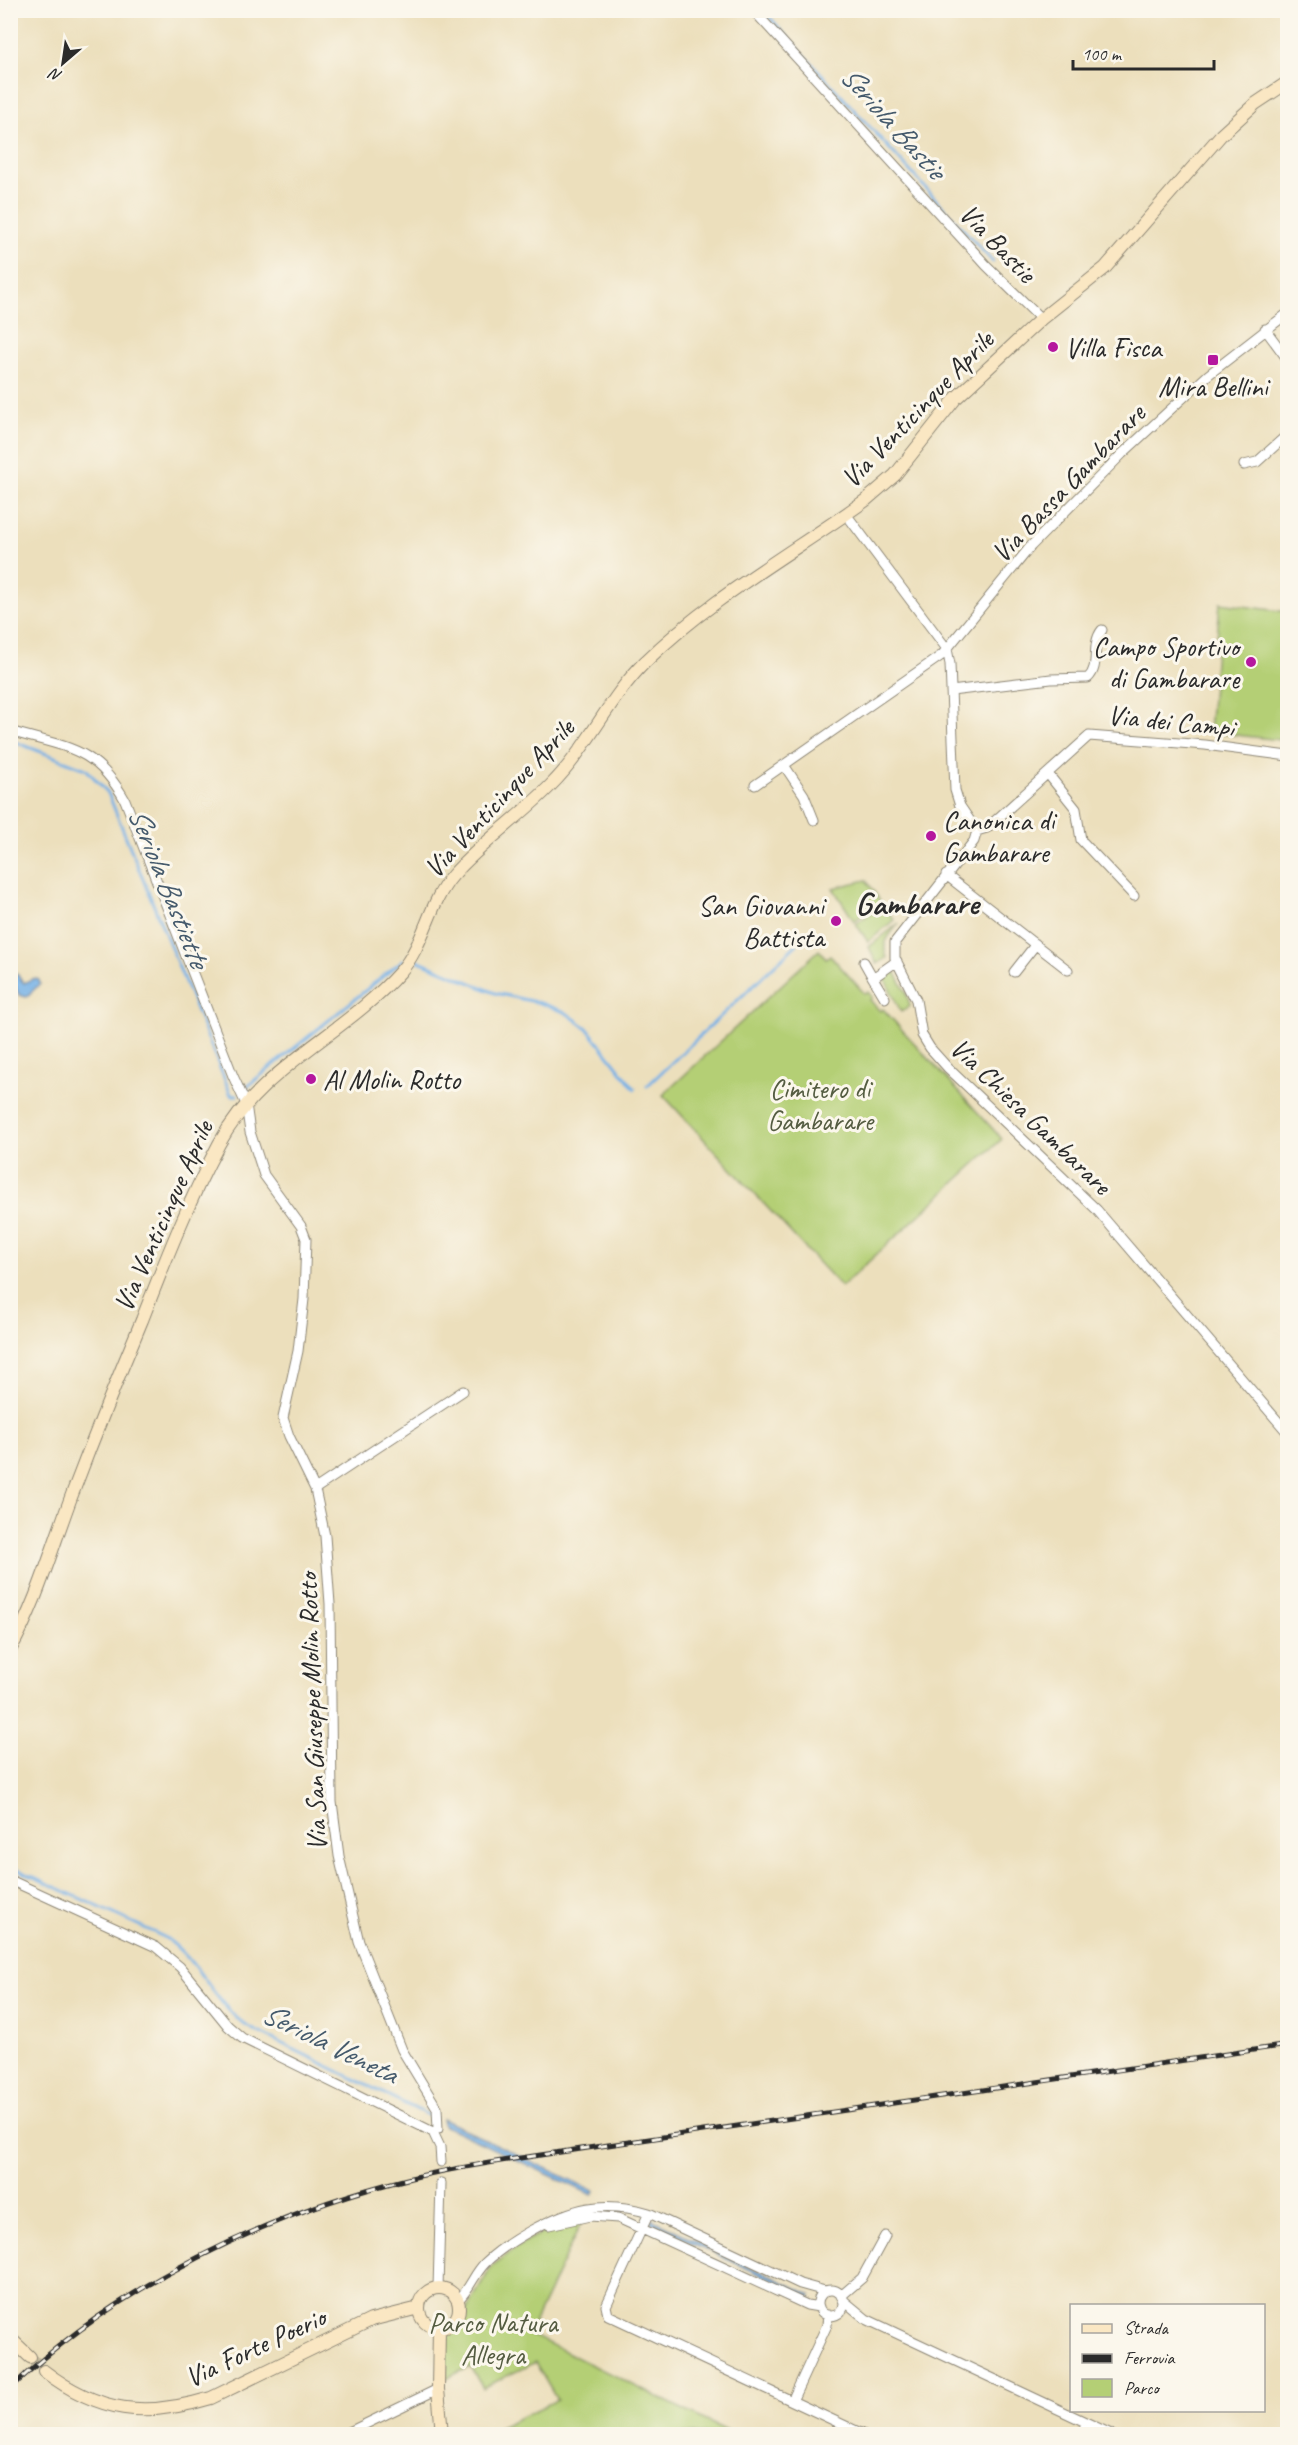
<svg xmlns="http://www.w3.org/2000/svg" width="1298" height="2445" font-family="Caveat,sans-serif">
<style>
.green{fill:#b4cf75;stroke:#707d50;stroke-width:1.5}
.water{fill:#75b0e6;stroke:#506e88;stroke-width:1.5}
.lines{fill:none;stroke-linecap:round;stroke-linejoin:round}
.stream{stroke:#75b0e6;stroke-width:3}
.secondary-tunnel{stroke:#c5bb9f;stroke-width:12;stroke-dasharray:12 6;stroke-linecap:butt}
.street-casing{stroke:#8c8574;stroke-width:11}
.secondary-casing{stroke:#8c8574;stroke-width:14}
.street{stroke:#fff;stroke-width:9}
.secondary{stroke:#fae7c3;stroke-width:12}
.rail-casing{stroke:#2b2b2b;stroke-width:5}
.rail{stroke:#fbf7ec;stroke-width:3;stroke-dasharray:9;stroke-linecap:butt}
.poi-dot{fill:#b5179e;stroke:#fbf7ec;stroke-width:2}
.labels{text-anchor:middle;dominant-baseline:central;stroke-width:6;stroke-linejoin:round;paint-order:stroke}
.street-label{font-size:28px;fill:#2b2b2b;stroke:#fbf7ec}
.poi-label{font-size:28px;fill:#2b2b2b;stroke:#fbf7ec;text-anchor:start}
.park-label{font-size:28px;fill:#545c41;stroke:#fbf7ec}
.water-label{font-size:30px;font-style:italic;fill:#455a6c;stroke:#fbf7ec}
.quarter-label{font-size:32px;font-weight:bold;fill:#2b2b2b;stroke:#fbf7ec}
</style>
<rect width="100%" height="100%" fill="#fbf7ec"/>
<filter id="ink" filterUnits="userSpaceOnUse"><feTurbulence type="fractalNoise" baseFrequency=".0167" numOctaves="2"/><feDisplacementMap in="SourceGraphic" scale="12" xChannelSelector="R" yChannelSelector="G"/><feConvolveMatrix kernelMatrix="1 2 1 2 8 2 1 2 1" color-interpolation-filters="sRGB"/></filter>
<filter id="wash" filterUnits="userSpaceOnUse"><feTurbulence type="fractalNoise" baseFrequency=".008" numOctaves="4" result="noise"/><feDisplacementMap in="SourceGraphic" scale="24" xChannelSelector="R" yChannelSelector="G"/><feGaussianBlur stdDeviation="1.35" result="paint"/><feColorMatrix in="noise" values="0 0 0 0 0 0 0 0 0 0 0 0 0 0 0 0 0 1.4 0 .05"/><feComposite in="paint" operator="in"/></filter>
<g filter="url(#wash)">
<rect width="100%" height="100%" fill="#ecdfbc"/>
<path class="green" d="M1220,603L1287,612V712H1283L1280,740L1209,732Z
M866,880L881,902L854,921L833,888Z
M882,904L894,920L868,942L856,924Z
M899,923C890,934 880,944 887,958L877,964L869,947Z
M819,950L826,958L830,955L865,994L868,992L872,997L870,1000L880,1011L883,1009L1002,1139L841,1287L663,1095Z
M894,970L906,992L910,1006L901,1012L884,977Z
M583,2219L529,2334L733,2434H485L557,2400L535,2362L483,2388L470,2367L444,2379V2340L460,2321L492,2266L527,2240L548,2230Z"/>
<path class="water" d="M16,973L24,983L34,978L39,980L40,984L26,997L19,995L11,976Z
M442,2119L594,2191L592,2195L443,2125Z
M651,2219L811,2295L810,2298L650,2223Z"/>
<g class="lines">
<path class="stream" d="M763,10L993,262
M10,740L86,769L108,793L231,1095H237
M417,960L495,993L540,1003L565,1012L587,1028L635,1089
M647,1086L797,944
M244,1089L403,960
M10,1866L164,1937C199,1960 214,2004 248,2027L434,2118"/>
</g>
</g>
<g filter="url(#ink)">
<g class="lines">
<path class="secondary-tunnel" d="M30,2357L44,2371"/>
<g class="street-casing">
<path id="street" d="M753,10L986,265L1041,319
M1265,329L1288,360
M1244,465L1257,462L1288,434
M846,514L947,649L950,664L955,790L960,806L977,831L974,841L895,942V958L916,1000L922,1035L930,1048L948,1068L1097,1210L1288,1433
M951,691L1051,679L1088,678C1101,666 1090,645 1102,630
M10,731C66,748 94,745 125,800L233,1076L246,1104L250,1132L264,1175L301,1226L306,1239L304,1299L298,1351L283,1418L289,1436L315,1489L325,1536L330,1604L332,1802L339,1856L359,1942L402,2050L437,2108L438,2129L433,2132L440,2147L441,2162
M784,765L804,795L814,820
M1048,774L1076,809L1081,840L1134,896
M755,785L942,655L1031,546L1122,454L1208,375L1288,313
M977,831L987,828L1089,736L1205,745L1288,756
M946,875L1068,970
M864,962L873,978
M1014,972L1036,944
M885,998L873,978L897,961
M315,1489L463,1391
M10,1880L156,1947L180,1967L228,2026L242,2038L433,2132
M649,2213L606,2306L608,2315L863,2434
M549,2225L590,2216L618,2218L807,2305L819,2307
M438,2288L441,2183
M818 2303a13 13 0 1 1 26 0a13 13 0 1 1-26 0Z
M841,2296L862,2278L885,2236
M458,2300C470,2289 474,2274 485,2263C498,2250 514,2240 530,2231C572,2208 602,2199 649,2213L800,2284L825,2291
M843,2300L866,2319L1111,2434
M792,2401L827,2325L828,2315
M345,2434L438,2389
M1081,2434L1087,2423"/>
</g>
<g class="secondary-casing">
<path id="secondary" d="M10,1650C38,1601 53,1544 73,1492C95,1434 118,1377 142,1320C165,1261 189,1200 219,1144C260,1067 344,1035 400,972C425,944 428,904 453,875C482,842 520,817 551,785C588,748 608,699 645,662C710,598 792,553 866,500L895,475L956,398L1041,319L1105,268L1221,135L1255,104L1288,82
M419 2308a20 20 0 1 1 40 0a20 20 0 1 1-40 0Z
M439,2328L438,2389L442,2434
M10,2338L30,2357
M44,2371C99,2413 145,2418 211,2398L371,2320L419,2308"/>
</g>
<use href="#street" class="street"/>
<use href="#secondary" class="secondary"/>
<g class="rail-casing">
<path id="rail" d="M10,2389C116,2286 269,2213 411,2178C449,2169 488,2163 527,2157L1288,2045"/>
</g>
<use href="#rail" class="rail"/>
</g>
</g>
<g class="poi-dot">
<circle cx="1053" cy="347" r="6"/>
<rect x="1207" y="354" width="12" height="12" rx="3"/>
<circle cx="1251" cy="662" r="6"/>
<circle cx="931" cy="836" r="6"/>
<circle cx="836" cy="921" r="6"/>
<circle cx="311" cy="1079" r="6"/>
</g>
<g class="labels">
<g class="street-label">
<text transform="translate(998 243) rotate(46)">Via Bastie</text>
<text transform="translate(917 409) rotate(-46)">Via Venticinque Aprile</text>
<text transform="translate(1068 483) rotate(-46)">Via Bassa Gambarare</text>
<text transform="translate(1171 721) rotate(6)">Via dei Campi</text>
<text transform="translate(499 798) rotate(-47)">Via Venticinque Aprile</text>
<text transform="translate(1031 1116) rotate(44)">Via Chiesa Gambarare</text>
<text transform="translate(163 1216) rotate(-66)">Via Venticinque Aprile</text>
<text transform="translate(312 1712) rotate(-92)">Via San Giuseppe Molin Rotto</text>
<text transform="translate(255 2347) rotate(-25)">Via Forte Poerio</text>
</g>
<g class="poi-label">
<text x="1065" y="347">Villa Fisca</text>
<text x="1213" y="386" text-anchor="middle">Mira Bellini</text>
<text x="1239" y="646" text-anchor="end">Campo Sportivo<tspan x="1239" dy="32">di Gambarare</tspan></text>
<text x="943" y="820">Canonica di<tspan x="943" dy="32">Gambarare</tspan></text>
<text x="824" y="905" text-anchor="end">San Giovanni<tspan x="824" dy="32">Battista</tspan></text>
<text x="323" y="1079">Al Molin Rotto</text>
</g>
<g class="park-label">
<text x="820" y="1088">Cimitero di<tspan x="820" dy="32">Gambarare</tspan></text>
<text x="493" y="2322">Parco Natura<tspan x="493" dy="32">Allegra</tspan></text>
</g>
<g class="water-label">
<text transform="translate(893 122) rotate(48)">Seriola Bastie</text>
<text transform="translate(169 887) rotate(68)">Seriola Bastiette</text>
<text transform="translate(330 2043) rotate(26)">Seriola Veneta</text>
</g>
<g class="quarter-label">
<text x="917" y="903">Gambarare</text>
</g>
</g>
<rect width="1298" height="2445" fill="none" stroke="#fbf7ec" stroke-width="36"/>
<rect x="1070" y="2304" width="195" height="108" fill="#fbf7ec" stroke="#a8a59f" stroke-width="1.5"/>
<rect x="1082" y="2324" width="30" height="9" fill="#fae7c3" stroke="#a8a59f" stroke-width="1.5"/>
<text x="1124" y="2334" font-size="18" fill="#2b2b2b">Strada</text>
<rect x="1082" y="2354" width="30" height="9" fill="#2b2b2b" stroke="#a8a59f" stroke-width="1.5"/>
<text x="1124" y="2364" font-size="18" fill="#2b2b2b">Ferrovia</text>
<rect x="1082" y="2379" width="30" height="18" fill="#b4cf75" stroke="#a8a59f" stroke-width="1.5"/>
<text x="1124" y="2394" font-size="18" fill="#2b2b2b">Parco</text>
<g transform="translate(63 63) rotate(209)" stroke="#fbf7ec" stroke-width="4.5" paint-order="stroke">
<path d="M0-4.5L10 22L0 15L-10 22Z" fill="#2b2b2b"/>
<text y="-9" font-size="16" font-weight="bold" text-anchor="middle" fill="#2b2b2b">N</text>
</g>
<path d="M1073 60v9h141v-9" fill="none" stroke="#2b2b2b" stroke-width="3"/>
<text x="1082" y="60" font-size="18" fill="#2b2b2b" stroke="#fbf7ec" stroke-width="4.5" paint-order="stroke">100 m</text>
</svg>
